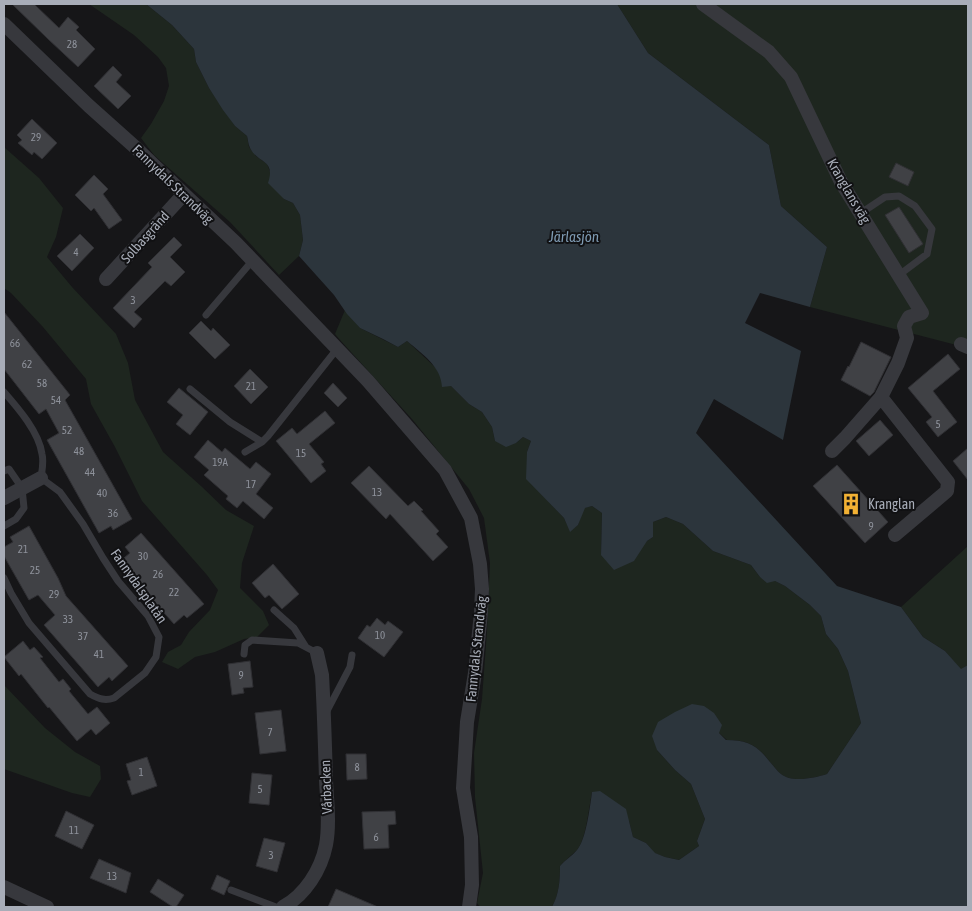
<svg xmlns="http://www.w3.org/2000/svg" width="972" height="911" font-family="'Asap Condensed',sans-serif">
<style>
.green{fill:#1e261f}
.water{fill:#2c353c}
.building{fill:#404145;stroke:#303034}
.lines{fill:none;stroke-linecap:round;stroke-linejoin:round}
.lane{stroke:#37383d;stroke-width:7}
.street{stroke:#37383d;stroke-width:14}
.labels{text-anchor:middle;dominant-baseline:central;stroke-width:4;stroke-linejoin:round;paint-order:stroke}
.number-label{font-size:11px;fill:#8e929b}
.street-label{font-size:14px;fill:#a8adb8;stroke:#111113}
.poi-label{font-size:14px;fill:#a8adb8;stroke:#111113;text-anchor:start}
.water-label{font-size:15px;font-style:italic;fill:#7f9bb3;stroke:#111113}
</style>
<rect width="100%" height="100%" fill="#161618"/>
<path class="green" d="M89,4H146L172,25L194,49L196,62L209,88L235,126L247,136L249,147L256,156L267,164L271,174L284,199L293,203L300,215L303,240L299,256L279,275L230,222L154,155L141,138L151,124L164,101L169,86L166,68L158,57L134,35Z
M617,4H968V348L810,307L827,247L781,206L769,145L648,53Z
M4,147L39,178L63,208L56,237L47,257L72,287L116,334L128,363L135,400L163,452L201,486L226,510L254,526L242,563L240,588L263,611L269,625L257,637L244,639L215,652L195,657L178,669L162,662L168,652L181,645L189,632L210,610L218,590L207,575L142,501L115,447L91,404L86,379L43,327L11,293L4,288Z
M345,310L360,328L398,347L407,341L436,368L442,379L451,386L469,404L482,412L492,427L495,441L516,443L523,437L531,441L527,452V479L564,518L570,531L578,525L584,508L592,506L602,513L601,555L647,541L653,537V522L666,517L683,524L713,551L751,565L760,577L775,581L785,586L810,605L821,616L826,634L838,649L848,671L861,723L827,774C814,778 792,783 781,774C777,771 774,766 770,762C757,745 748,740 727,740L719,733L657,750L675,770L691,784L705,819L697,841L699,846L679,860L665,857L654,853L646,843L633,837L629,821L592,792C589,807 586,840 577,850C572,855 565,860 560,866C560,881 559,894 552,907H480L477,903L483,873L475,797L474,753L482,699L487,631L490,563L484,518L469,489L412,419L341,341L335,334Z
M968,546V665L961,670L945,651L923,637L901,607Z
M4,685L45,728L75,752L100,766L101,779L90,797L72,793L4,769Z"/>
<path class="water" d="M146,4H617L648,53L769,145L781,206L827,247L810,307L760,293L745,323L801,351L783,440L714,399L696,433L837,586L901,607L923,637L945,651L961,669L968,665V907H552C559,894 560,881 560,866C565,860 572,856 577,850C586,840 590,807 592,792L600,791L626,809L633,837L646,843L655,853L665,857L679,860L699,846L697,841L705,819L691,784L675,770L657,750L652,736L658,722L675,712L692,704L704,706L714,713L722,725L719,733L726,740C748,740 757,745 770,762C774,766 777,771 781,774C792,783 814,778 827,774L861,723L848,671L838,649L826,634L821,616L810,605L785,586L775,581L767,583L760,577L751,565L713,551L683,524L666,517L653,522V537L647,541L634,561L614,570L601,555L602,513L592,506L585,508L578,525L570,532L564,518L526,479L527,452L531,441L523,437L516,443L506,447L495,441L492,427L482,412L469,404L451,386L442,387C441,366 422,354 407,341L398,347L383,339L360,328L347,314L334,295L299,256L303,240L300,215L293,203L284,199L268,183C276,159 258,164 250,148C248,144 248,139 247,136L235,126L223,110L209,88L196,62L194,49L172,25Z"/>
<path class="building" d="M12,4H34L59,28L68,17L79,27L76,30L95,49L78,67L48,39Z
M113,66L122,75L116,82L131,96L118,109L94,86Z
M32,119L57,143L42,159L34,152L32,155L18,143L22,140L17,135Z
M896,163L914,172L908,186L889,177Z
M94,175L108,189L103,194L122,220L109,229L94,208L91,211L75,195Z
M899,207L923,244L909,253L885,215Z
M80,234L94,248L72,271L57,256Z
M174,237L182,245L170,257L185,272L171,286L165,281L134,312L142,319L134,328L113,308L152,267L148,263Z
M4,312L70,395L65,400L132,519L113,530L111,526L99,533L47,440L59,433L46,409L39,414L4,369Z
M201,321L211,331L213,328L230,345L215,359L189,333Z
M861,342L891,357L874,392L870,396L841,380L848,366L849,367Z
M948,354L960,369L933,391L957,422L938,437L926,422L932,417L908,388Z
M250,369L268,387L251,404L234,386Z
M333,383L347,398L338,407L324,393Z
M179,388L208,412L190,435L176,424L183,415L167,402Z
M325,411L335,423L309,444L324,462L321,464L326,471L311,483L276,441L292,428L297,434Z
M880,420L893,435L869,456L856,441Z
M208,440L222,452L225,448L250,469L256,462L271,474L256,494L273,508L264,519L243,501L237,508L226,499L228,496L204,475L209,470L194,457Z
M968,448V480L953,461Z
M837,465L888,522L865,543L813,486Z
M369,466L408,506L414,501L423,510L421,511L439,531L436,534L448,547L433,561L390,514L386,519L351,483Z
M29,526L58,578L66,596L128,666L112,681L109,677L98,687L80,666L44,625L55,615L38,595L29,600L4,556V547L13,542L10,537Z
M141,533L204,604L187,618L184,615L174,624L119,562L130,553L125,547Z
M273,564L299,594L282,609L269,595L265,598L252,583Z
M377,618L385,625L388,621L403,632L384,657L358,638L367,625L370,627Z
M23,641L30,650L34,647L43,657L40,658L59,682L63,679L71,689L69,691L88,714L97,707L110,723L96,735L91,729L77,741L49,707L48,708L21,674L19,676L4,657Z
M250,661L253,687L243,688L244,693L232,695L228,664Z
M281,710L286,751L260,754L255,713Z
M346,754H366L367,779L347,780Z
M147,757L157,786L132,795L127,781L131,780L126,764Z
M252,773L272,775L269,805L249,803Z
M66,811L94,825L82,849L55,836Z
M395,811L396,824L388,825L389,848L364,849L362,812Z
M264,838L285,843L277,872L256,866Z
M99,859L131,873L126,893L90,878Z
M217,875L230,881L224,895L211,889Z
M158,879L184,895L176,907H173L150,892Z
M336,889L378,907H328Z"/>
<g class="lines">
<path class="lane" d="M861,213L885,197L899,196L915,206L932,229L927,254L899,275
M206,315L253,260
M190,389L230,422L262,442
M4,392C18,408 39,432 42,454C44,462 42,470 41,478L60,492L83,524L103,558L118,581L148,616L159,637L156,657L145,673L114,698C105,701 99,699 90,694L29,623L11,593L4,578
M245,452L262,442L268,436L337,349
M4,471L9,469L22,488L24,508L16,519L4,526
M274,610L294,628L306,647
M244,654L245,645L252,640L298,643L317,653
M327,711L350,667L352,655
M231,890L276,907"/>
<path class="street" d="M703,4L769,52L791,77L841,182L922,313L909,317L904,326L907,338L898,363L881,397L948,482L947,491L895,535
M4,24L89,106L136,148L184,194L236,243L368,381L445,470L471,518L480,564L482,589L481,612L475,673L467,722L465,756L463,788L471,837L472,885L469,907
M106,279L184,194
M961,344L968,347
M832,451L845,438L881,397
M4,498L41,478
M4,887L47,907
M283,907C305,895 321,870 326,845C330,824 327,801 326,780C325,745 324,710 322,675L317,653"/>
</g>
<defs>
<g id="building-bare" transform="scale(1.725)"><path d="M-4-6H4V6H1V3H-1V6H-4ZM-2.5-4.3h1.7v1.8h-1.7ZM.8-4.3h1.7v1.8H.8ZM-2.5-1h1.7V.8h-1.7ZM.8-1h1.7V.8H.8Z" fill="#f2b134" stroke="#111113" stroke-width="2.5" paint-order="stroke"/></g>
</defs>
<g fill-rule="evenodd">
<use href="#building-bare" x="851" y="504"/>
</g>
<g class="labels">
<g class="number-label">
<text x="72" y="44">28</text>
<text x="36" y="137">29</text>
<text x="76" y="252">4</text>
<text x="133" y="300">3</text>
<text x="15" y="343">66</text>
<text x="27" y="364">62</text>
<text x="42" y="383">58</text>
<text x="251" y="386">21</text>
<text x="56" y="400">54</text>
<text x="938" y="424">5</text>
<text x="67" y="430">52</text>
<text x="79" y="451">48</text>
<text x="301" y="453">15</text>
<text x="220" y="462">19A</text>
<text x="90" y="472">44</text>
<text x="251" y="484">17</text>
<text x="377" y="492">13</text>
<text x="102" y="493">40</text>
<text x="113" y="513">36</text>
<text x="871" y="526">9</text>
<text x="23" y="549">21</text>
<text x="143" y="556">30</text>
<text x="35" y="570">25</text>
<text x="158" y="574">26</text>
<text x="174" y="592">22</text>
<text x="54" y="594">29</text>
<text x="68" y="619">33</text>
<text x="380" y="635">10</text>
<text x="83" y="636">37</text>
<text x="99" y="654">41</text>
<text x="241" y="675">9</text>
<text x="270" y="732">7</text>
<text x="357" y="767">8</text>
<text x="141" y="772">1</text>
<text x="260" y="789">5</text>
<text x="74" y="830">11</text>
<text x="376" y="837">6</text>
<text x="271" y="855">3</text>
<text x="112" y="876">13</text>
</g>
<g class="street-label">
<text transform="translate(173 184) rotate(44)">Fannydals Strandväg</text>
<text transform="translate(849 191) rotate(60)">Kranglans väg</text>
<text transform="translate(145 237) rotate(-48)">Solbasgränd</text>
<text transform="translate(139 586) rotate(55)">Fannydalsplatån</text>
<text transform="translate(476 649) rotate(-84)">Fannydals Strandväg</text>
<text transform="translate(326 787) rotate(-92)">Vårbacken</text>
</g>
<g class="poi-label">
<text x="868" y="504">Kranglan</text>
</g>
<g class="water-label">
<text x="574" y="236">Järlasjön</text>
</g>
</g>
<rect width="972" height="911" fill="none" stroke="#a8adb8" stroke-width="10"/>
</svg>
